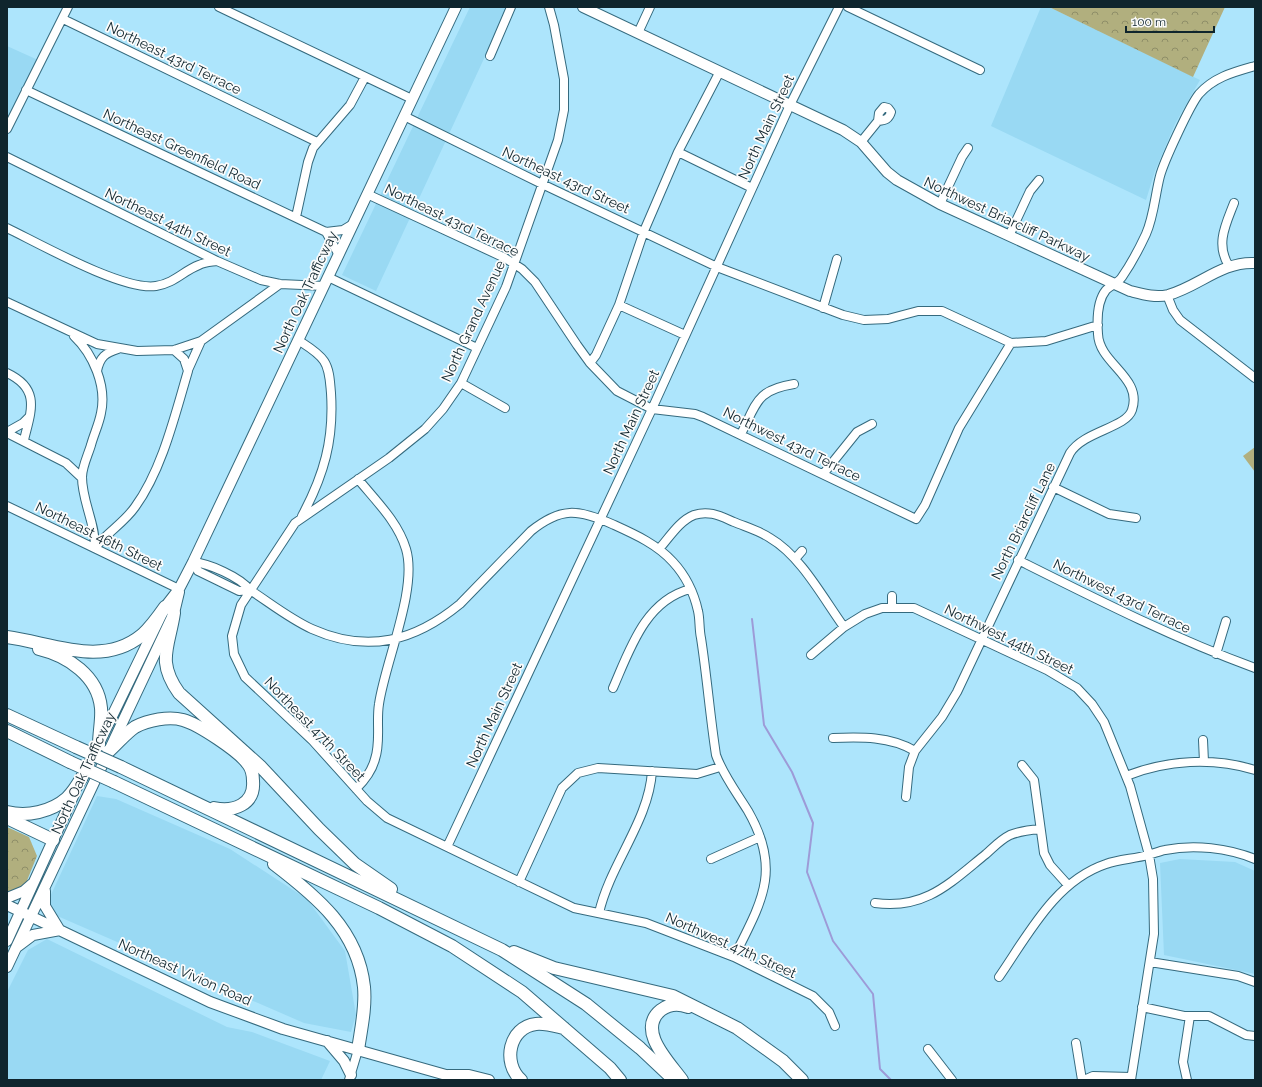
<svg xmlns="http://www.w3.org/2000/svg" width="1262" height="1087" font-family="Raleway,sans-serif">
<style>
.built{fill:#99d9f3}
.forest{fill:url(#forest-crowns)}
.pitch{fill:#b1af7e}
.lines{fill:none;stroke-linecap:round;stroke-linejoin:round}
.stream{stroke:#9d9bd7;stroke-width:2}
.minor-casing{stroke:#356a7e;stroke-width:10}
.major-casing{stroke:#356a7e;stroke-width:12}
.highway-casing{stroke:#356a7e;stroke-width:14}
.minor{stroke:#fff;stroke-width:8}
.major{stroke:#fff;stroke-width:10}
.highway{stroke:#fff;stroke-width:12}
.highway-bridge-casing{stroke:#356a7e;stroke-width:14;stroke-linecap:butt}
.highway-bridge{stroke:#fff;stroke-width:12}
.labels{text-anchor:middle;dominant-baseline:central;stroke-width:3.5;stroke-linejoin:round;paint-order:stroke}
.street-label{font-size:14px;fill:#0f252d;stroke:#fcfcfc}
</style>
<defs>
<pattern id="forest-crowns" width="20" height="18" patternUnits="userSpaceOnUse"><rect width="20" height="18" fill="#b1af7e"/><path d="M2 6a3 3 0 1 1 6 0M12 15a3 3 0 1 1 6 0" fill="none" stroke="#8e8e68"/></pattern>
</defs>
<rect width="100%" height="100%" fill="#ade5fc"/>
<path class="built" d="M470,7H508L376,291L342,275Z
M1041,7H1049L1200,80L1175,124L1155,171L1146,200L991,126Z
M7,46L38,60L7,125Z
M97,796L116,799L230,849L307,899L345,951L356,1015L351,1032L304,1023L55,915L49,899Z
M1180,859L1235,862L1255,871V974L1164,955L1160,863Z
M47,939L227,1027L252,1032L330,1061L321,1080H7V992L28,950Z"/>
<path class="forest" d="M1049,7H1225L1193,77Z
M7,827L29,837L37,856L24,888L7,897Z"/>
<path class="pitch" d="M1255,447V472L1243,456Z"/>
<g class="lines">
<path class="stream" d="M752,619L764,725L792,772L813,823L807,872L833,941L873,994L880,1069L891,1080"/>
<g class="minor-casing">
<path id="minor" d="M219,7L412,99
M549,7L554,25L564,79V110L558,140L506,287L461,383L443,409L425,429L389,458L295,523L241,605L232,636L234,654L245,677L312,740L367,801L387,818L574,908L646,923L734,957L813,996L829,1012L835,1026
M848,7L980,70
M63,19L317,142
M638,33L650,7
M490,56L511,7
M26,90L326,232L343,230L353,224
M404,116L542,184L717,267L843,315L864,320L888,319L918,311H942L1011,343L1046,341L1098,325
M7,129L68,7
M861,142L878,121L879,113L884,107L888,108L891,112C889,119 886,120 878,121
M678,152L752,188
M7,157L217,261L261,280L280,284L324,286
M367,194L505,258L522,269L535,282L577,345L590,363L617,391L652,409L695,414L703,417L916,519L925,505L959,428L1011,343
M940,204L962,157L968,148
M296,217L308,162L313,148L350,105L365,77
M7,228C40,244 123,291 156,286C175,283 183,271 199,265C205,262 211,262 217,261
M326,232L339,255
M1009,236L1030,191L1039,180
M1229,266C1215,244 1226,224 1234,203
M328,277L477,348
M1167,295L1173,310L1180,320L1255,378
M7,302L97,344L137,351L174,350L201,341L280,284
M619,305L685,335
M823,308L837,259
M74,336C93,354 107,386 101,413C99,424 94,434 91,445C88,455 82,467 82,477C82,502 96,524 95,548
M298,340C307,346 318,352 324,361C330,370 330,383 331,393C334,440 324,475 302,516
M590,363L596,355L619,305L644,231L678,152L719,73
M188,370L201,341
M97,371C100,357 105,353 118,349
M7,373C41,389 31,411 24,440
M461,383L505,408
M7,432L23,423L29,417
M7,433L66,463L82,478
M741,434C757,403 756,390 794,384
M824,473L857,432L872,424
M1053,487L1109,514L1136,518
M7,506L179,589
M95,548C107,532 123,524 135,507C162,470 175,415 188,371L184,359L174,350
M659,549C669,538 679,521 694,515C709,510 720,516 734,522C746,527 760,531 770,538C801,556 823,598 844,627
M795,559L802,551
M1018,560C1096,599 1173,638 1255,668
M193,562C208,563 240,577 250,590C270,603 290,619 312,629C368,654 415,641 460,604L531,531C561,507 578,509 612,524C634,534 657,544 673,562C685,575 694,593 698,611C700,619 699,629 701,638C707,677 710,716 716,755C723,775 737,793 748,811C782,870 762,901 734,957
M193,562L198,571L239,591L250,590
M892,596V607
M1216,654L1226,621
M811,655L844,627L865,614L882,608H914L1047,670L1077,688L1092,704L1104,722L1130,786L1149,855L1153,879L1154,934L1131,1080
M613,688C630,649 645,601 690,589
M833,738C861,737 890,736 915,751
M1203,740L1204,762
M1022,765L1034,780L1044,853L1050,865L1068,885
M1126,776C1167,760 1212,757 1255,770
M356,789C365,780 372,771 375,759C381,742 376,722 379,704C385,662 418,589 406,549C398,522 376,501 358,479
M906,797L909,767L915,751L942,717L957,692L1070,453C1084,431 1126,428 1132,410C1143,377 1099,364 1098,334C1097,321 1097,301 1106,290C1111,285 1118,283 1122,277C1131,264 1139,249 1146,234C1154,216 1155,195 1160,176C1164,161 1190,105 1199,94C1214,77 1234,72 1255,66
M447,847L652,409L790,105L839,7
M711,859L760,837
M519,882L562,788L578,773L598,768L697,774L720,767
M875,903C925,910 950,883 986,854C994,847 1000,840 1010,835C1020,831 1029,830 1040,829
M599,913C610,864 649,821 652,771
M1150,962L1238,976L1255,982
M999,977C1028,935 1055,881 1106,864C1119,859 1134,859 1148,855C1153,854 1159,851 1165,850C1194,844 1228,848 1255,859
M1142,1007L1184,1016H1209L1246,1035L1255,1036
M1076,1043L1082,1080
M928,1049L952,1080
M349,1080L358,1050
M1084,1080L1093,1076L1131,1077
M1187,1080L1183,1062L1190,1016"/>
</g>
<g class="major-casing">
<path id="major" d="M583,7L843,130L861,142L887,172L897,180L940,204L1130,291C1142,294 1155,298 1168,295C1198,287 1222,261 1255,263
M83,776L165,607L179,589L193,562L456,7
M45,891V906L59,929
M7,898L24,891L32,884
M7,905L210,1002L283,1029L446,1075L455,1080
M7,941L75,792
M17,947L33,935L60,930
M7,967L174,613L179,592
M327,1041L344,1061L351,1075
M448,1075H469L489,1080"/>
</g>
<g class="highway-casing">
<path id="highway" d="M174,613C169,647 156,661 179,693L261,767L319,829L355,864L391,889
M7,637C52,643 102,668 142,635C151,627 158,617 165,607
M39,649C68,656 98,676 101,708C102,720 99,732 99,745
M7,715L76,747
M7,731L70,762
M108,752C117,744 126,733 135,727C148,720 169,716 183,720C198,724 239,751 248,764C252,769 253,775 253,781C255,805 233,812 214,808
M121,767L502,950L586,1004L640,1048L674,1080
M114,782L379,908L452,946L522,992L610,1068L620,1080
M7,812C27,817 51,812 67,798C73,792 78,784 82,777
M7,818L53,840
M274,864C316,896 358,930 364,987C366,1008 361,1029 358,1050
M514,952L554,968L673,996L737,1028L783,1061L802,1080
M521,1080C502,1063 509,1027 536,1024C545,1023 555,1026 564,1028
M682,1080C669,1062 636,1030 661,1010C669,1004 678,1003 688,1007"/>
</g>
<use href="#minor" class="minor"/>
<use href="#major" class="major"/>
<use href="#highway" class="highway"/>
<g class="highway-bridge-casing">
<path id="highway-bridge" d="M76,747L121,767
M70,762L114,782"/>
</g>
<use href="#highway-bridge" class="highway-bridge"/>
</g>
<g class="labels">
<g class="street-label">
<text transform="translate(174 58) rotate(26)">Northeast 43rd Terrace</text>
<text transform="translate(766 127) rotate(-65)">North Main Street</text>
<text transform="translate(182 149) rotate(25)">Northeast Greenfield Road</text>
<text transform="translate(566 180) rotate(25)">Northeast 43rd Street</text>
<text transform="translate(1007 219) rotate(25)">Northwest Briarcliff Parkway</text>
<text transform="translate(452 220) rotate(26)">Northeast 43rd Terrace</text>
<text transform="translate(168 222) rotate(26)">Northeast 44th Street</text>
<text transform="translate(305 292) rotate(-65)">North Oak Trafficway</text>
<text transform="translate(473 321) rotate(-65)">North Grand Avenue</text>
<text transform="translate(631 422) rotate(-65)">North Main Street</text>
<text transform="translate(792 444) rotate(26)">Northwest 43rd Terrace</text>
<text transform="translate(1023 521) rotate(-64)">North Briarcliff Lane</text>
<text transform="translate(99 536) rotate(26)">Northeast 46th Street</text>
<text transform="translate(1122 596) rotate(26)">Northwest 43rd Terrace</text>
<text transform="translate(1009 639) rotate(26)">Northwest 44th Street</text>
<text transform="translate(494 715) rotate(-65)">North Main Street</text>
<text transform="translate(315 729) rotate(46)">Northeast 47th Street</text>
<text transform="translate(83 773) rotate(-65)">North Oak Trafficway</text>
<text transform="translate(731 945) rotate(24)">Northwest 47th Street</text>
<text transform="translate(185 972) rotate(24)">Northeast Vivion Road</text>
</g>
</g>
<rect width="1262" height="1087" fill="none" stroke="#0f252d" stroke-width="16"/>
<path d="M1126 26v6h88v-6" fill="none" stroke="#0f252d" stroke-width="2"/>
<text x="1132" y="26" font-size="12" fill="#0f252d" stroke="#fcfcfc" stroke-width="3" paint-order="stroke">100 m</text>
</svg>
